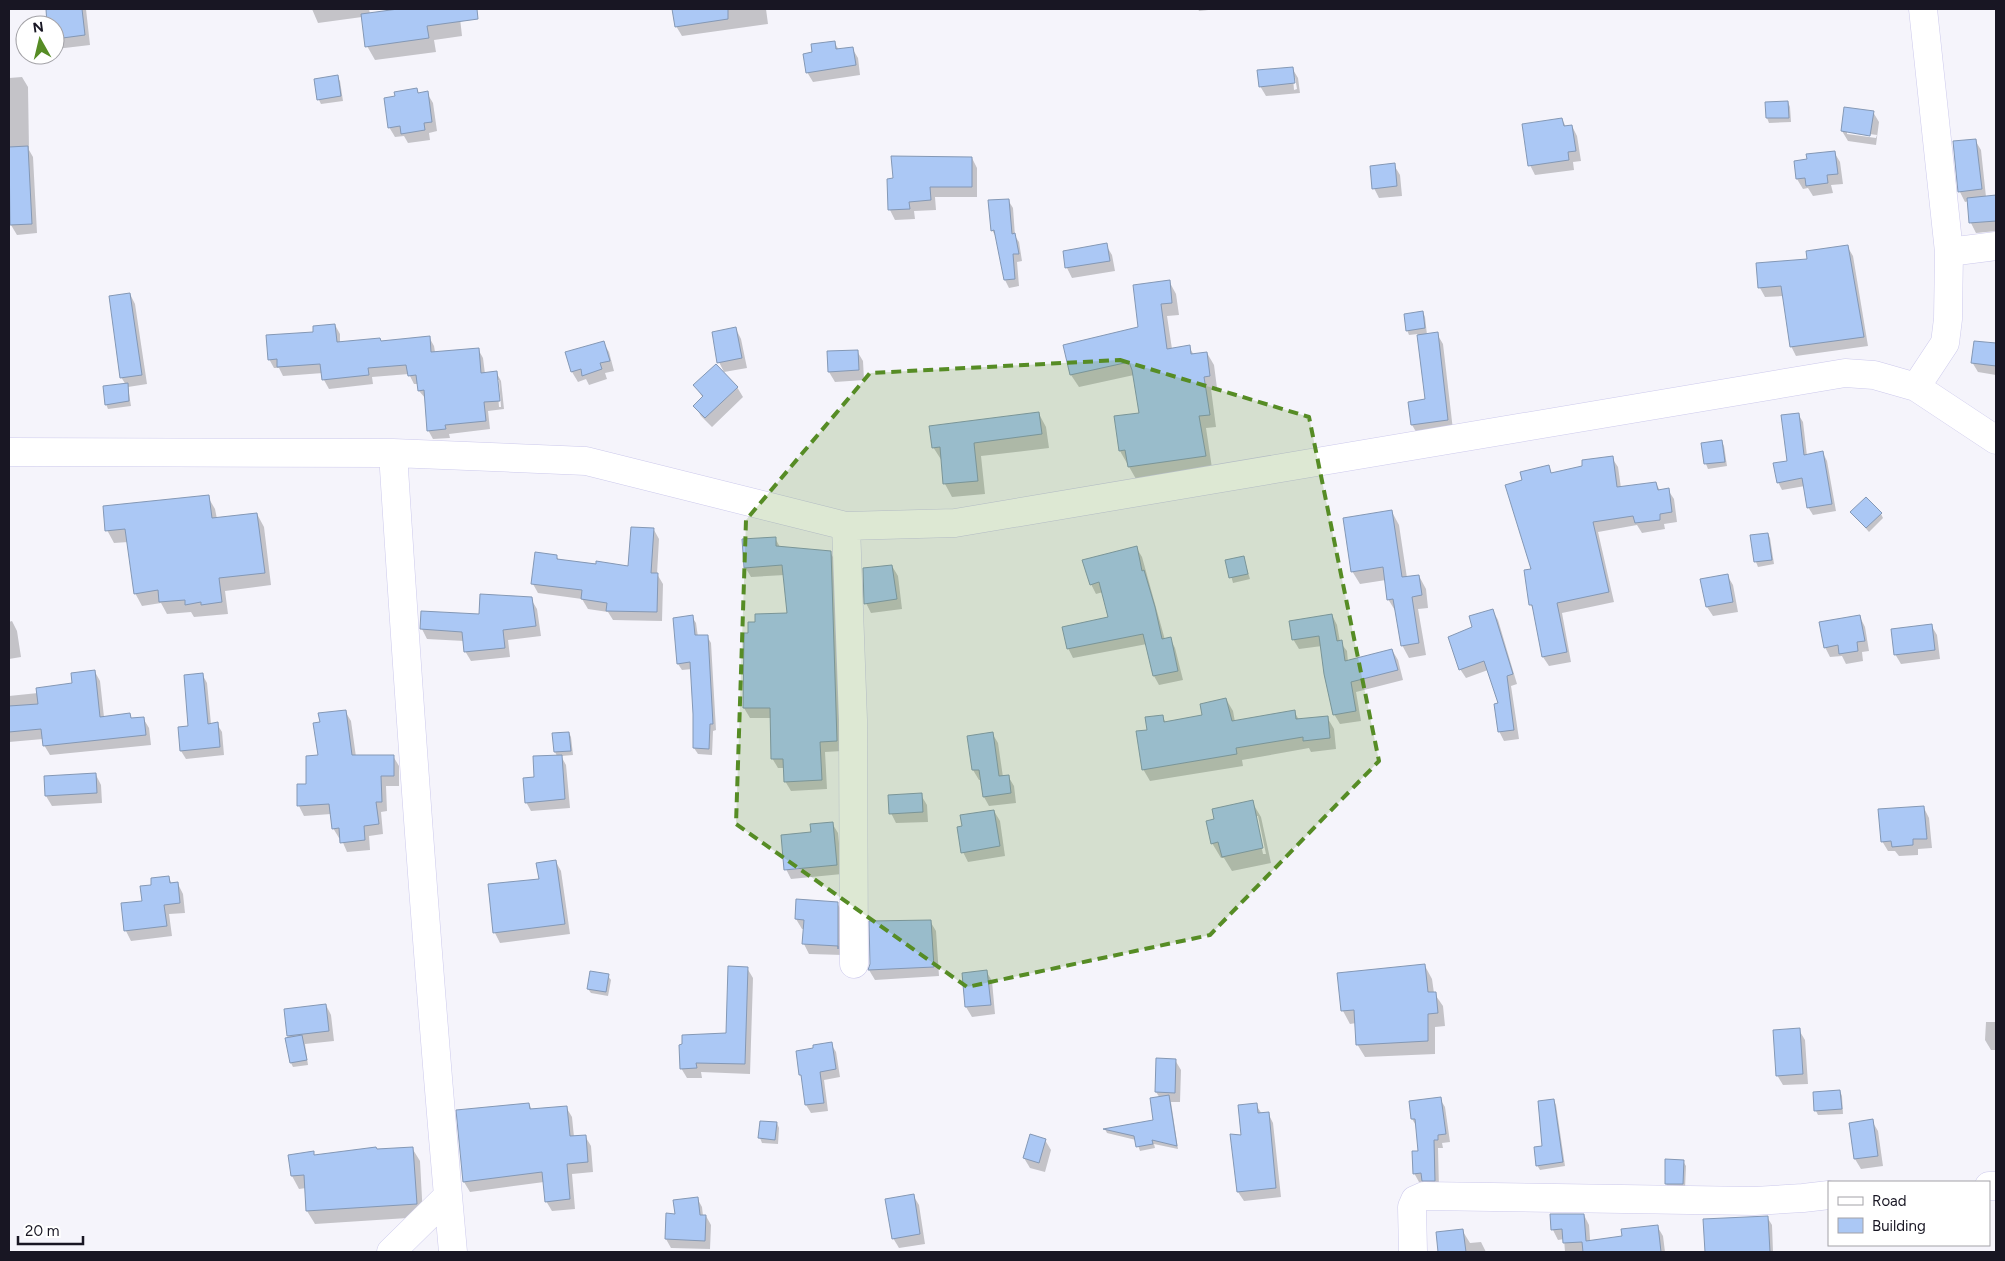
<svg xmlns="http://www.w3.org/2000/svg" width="2005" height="1261" font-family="Figtree,sans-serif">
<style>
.shadow{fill:#0003;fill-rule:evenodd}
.building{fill:#abc8f5;stroke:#8498b5}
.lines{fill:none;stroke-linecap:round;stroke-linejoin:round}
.minor-casing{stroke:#ccc9ec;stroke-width:29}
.minor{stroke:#fff;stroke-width:28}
.marked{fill:#568c25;fill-opacity:0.2;stroke:#568c25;stroke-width:4;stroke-dasharray:10 6;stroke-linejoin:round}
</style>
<rect width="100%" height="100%" fill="#f5f4fb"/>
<path class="shadow" d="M47,9H86L90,45L56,49L55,25H49Z
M312,9H369L370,14L407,9H454L460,18L462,36L434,40L436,52L375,60L367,46L362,17L318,23Z
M673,9H766L768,24L682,36L676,26Z
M1198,9H1218L1199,11Z
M834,42L839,50L852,48L858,58L860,75L813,82L807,72Z
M1292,68L1298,78L1300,93L1266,96L1260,86ZM1293,77H1295L1297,89L1294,90Z
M22,77L28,87L29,150L33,157L37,233L17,235L11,225L9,78Z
M337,77L340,81L343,101L321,104L319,100Z
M417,90L419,94L427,93L433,103L437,131L429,133L430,140L408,143L404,136L395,137L389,127L396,97Z
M1788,102L1790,107L1791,122L1769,123L1767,118L1766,103Z
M1845,108L1873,112L1879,122L1876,145L1848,141L1842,131ZM1847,131L1877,135L1876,138L1847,134Z
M1562,119L1566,127L1572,126L1577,136L1581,161L1573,162L1574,170L1535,175L1530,165Z
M1975,140L1981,150L1986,197H1996V231L1976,233L1971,223L1969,201L1965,202L1960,192L1954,142Z
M1834,152L1840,162L1843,184L1831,185L1833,193L1813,196L1808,188L1803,189L1797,179L1808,160Z
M972,158L977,168V197H935L936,210L914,211L915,219L895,220L890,210Z
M1394,165L1400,175L1402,196L1379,198L1374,188Z
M1008,200L1013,208L1015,236L1019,242L1022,261L1017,262L1019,286L1009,288L1005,280L997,239L992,230Z
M1106,245L1112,255L1115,271L1072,278L1067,268Z
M1847,246L1853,256L1868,346L1796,356L1791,346L1784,296L1765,297L1760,288L1758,264L1809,260Z
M1169,281L1176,294L1179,315L1167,316L1172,349L1189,347L1194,355L1207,353L1214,365L1217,388L1211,389L1216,427L1206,428L1212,468L1136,479L1120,451L1140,414L1134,375L1079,387L1071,375L1065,346L1140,328Z
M130,294L135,304L147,384L128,387L131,406L108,409L106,404L126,385L121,377Z
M1423,312L1425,317L1427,335L1437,334L1443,344L1453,430L1418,435L1412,425L1409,403L1426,400L1418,334L1409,335L1407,330Z
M335,325L340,334V343L381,342L429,337L434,346L435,352L478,349L483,358L485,374L496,372L501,381L504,409L488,411L490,429L449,434L450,438L433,439L428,430L426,399L419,391V384H414L409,374L372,377L373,384L329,389L324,380L323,373L283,376L279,368H274L269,359L315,333ZM497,380H499L501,407H499Z
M736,329L741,339L747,368L724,372L719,362Z
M603,342L609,352L614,371L605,373L607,379L589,385L586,379L578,382L572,372L566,353Z
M1975,342L1996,345V375L1978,372L1972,362Z
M857,351L863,361L864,380L835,382L829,372Z
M695,386L737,387L743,397L712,427L701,416L695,406L703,398Z
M1039,414L1046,427L1049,448L981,456L985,494L952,497L945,484L942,461L933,447Z
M1798,414L1803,422L1807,456L1823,453L1827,461L1836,511L1813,515L1808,507L1805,486L1782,490L1778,482L1788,462Z
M1722,442L1724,446L1727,466L1708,469L1706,464L1703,444Z
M1612,458L1618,467L1621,488L1656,483L1660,491L1668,490L1674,499L1677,522L1664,524L1665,529L1642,533L1637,525L1598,532L1614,602L1562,613L1571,662L1549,666L1543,657L1534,611L1531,605L1533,570L1524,481L1548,467L1552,474Z
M208,497L215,509L217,519L257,514L264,527L271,585L225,591L228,614L194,617L191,612L167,614L161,603L142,606L135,593L128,542L114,543L107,530Z
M1392,512L1399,525L1407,578L1419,576L1426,589L1428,608L1418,609L1426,655L1409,658L1402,645L1396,612L1388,599L1386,580L1360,584L1352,571Z
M1881,514L1883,518L1869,532L1855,516Z
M654,530L659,539L657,574L663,584L662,621L613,620L608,612L588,609L582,599L538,593L533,584L556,556L559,560L629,567Z
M1768,534L1770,538L1774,564L1758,567L1756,562L1752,536Z
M775,538L780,547L830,552L836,562L842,751L825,752L827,789L791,791L785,781L784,768H778L772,758L771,718H750L744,708L750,634L788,614L785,575L751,577L745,567Z
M1136,547L1142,557L1165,640L1170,638L1175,648L1183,680L1159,685L1154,676L1147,644L1073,658L1068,648L1109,618L1103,592L1096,594L1091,584Z
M1244,558L1250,579L1233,583L1227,561Z
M892,566L898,576L902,609L871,613L866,603Z
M1727,575L1733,585L1738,612L1713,616L1707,607Z
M531,599L537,609L541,636L508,640L510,657L471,661L465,651L464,641L427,639L422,629L480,615Z
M1493,611L1498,620L1517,684L1511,686L1519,739L1504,741L1499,731L1500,704L1488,670L1466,678L1460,669L1474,628Z
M1332,615L1337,625L1340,642L1347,651L1348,662L1392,650L1398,660L1403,680L1356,692L1361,721L1340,724L1334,714L1322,646L1299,649L1293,639Z
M692,617L696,623L698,637L707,636L711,643L716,730L713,731L712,755L698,754L694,748L692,669L682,670L678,664Z
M1860,617L1865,627L1869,651L1862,652L1863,661L1846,664L1842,656L1830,657L1825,647Z
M12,621L17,631L21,657L9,659V622Z
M1931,625L1937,635L1940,659L1901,664L1895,654Z
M95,672L100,681L104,717L129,715L132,719L143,718L149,728L151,745L50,755L44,745L43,739L9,742V696L38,693L74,684Z
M202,674L207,683L211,724H217L222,732L224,755L186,759L181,751L179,728L190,727Z
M1226,699L1233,711L1235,722L1294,711L1299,720L1327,717L1334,729L1336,749L1311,752L1309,748L1242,760L1243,766L1150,781L1143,769L1149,731L1162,716L1166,723L1204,716Z
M345,711L351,721L356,757L393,756L399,766V786H386L387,811L381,812L383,834L369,836L370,850L347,852L341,838H339L333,828L331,814L304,816L299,806L319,757L321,723Z
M569,733L571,737L573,755L561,756L566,765L570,808L531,811L526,802L535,778L557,756L555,752Z
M992,733L998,743L1003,777L1008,776L1014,786L1016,803L989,806L984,797L981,780H979L973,770L968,737Z
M96,775L101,785L102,803L52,806L46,796Z
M921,795L927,805L928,822L896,823L891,813Z
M1252,802L1261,817L1271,863L1232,871L1224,858H1221L1212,843ZM1255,816H1258L1266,854H1263Z
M1924,808L1929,818L1932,848L1918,849V855L1899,856L1895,851H1888L1882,841Z
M994,811L1000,821L1005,856L968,862L963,852Z
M832,823L838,833L842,874L791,879L786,869L813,833Z
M556,862L561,871L570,934L500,943L495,933L489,885L540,880Z
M168,877L172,884H178L183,894L185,913L169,914L172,936L131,941L126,931L123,904L143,902L153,886Z
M837,903L843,913V955L809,954L804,944L805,929H802L796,919Z
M930,921L936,931L939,976L875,980L869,970L871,964Z
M1425,966L1432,979L1434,993L1443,1006L1445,1026L1435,1027V1054L1365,1057L1357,1044L1356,1023L1350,1024L1343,1011L1339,974Z
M747,968L753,978L750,1074L701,1072L702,1078H687L681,1068L728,1034Z
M986,971L992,981L995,1014L972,1017L966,1007Z
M608,976L611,980L608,996L591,993L588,989Z
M326,1005L331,1015L334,1041L305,1044L308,1065L293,1067L291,1063L290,1039L288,1036Z
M1986,1022H1996V1050H1991L1985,1040Z
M1799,1030L1805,1040L1808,1084L1783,1085L1777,1075Z
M831,1044L836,1052L840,1077L824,1080L828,1111L811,1113L806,1105L803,1080L800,1074Z
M1175,1060L1181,1070L1180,1102H1171L1178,1149L1154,1144L1155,1148L1140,1151L1136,1140L1107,1133L1105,1129L1155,1121L1160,1098L1156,1092Z
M1840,1091L1842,1096L1843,1114L1818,1115L1816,1111Z
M1440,1099L1445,1107L1450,1142L1442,1143L1443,1148H1438L1439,1189H1428L1423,1182H1419L1414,1173L1420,1152L1417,1127L1412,1119Z
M1554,1101L1556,1105L1565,1166L1540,1170L1537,1165L1544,1147Z
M529,1104L532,1110L566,1107L572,1117L574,1137L585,1136L591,1146L593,1172L572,1174L575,1209L552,1211L546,1201L544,1182L470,1192L464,1182Z
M1256,1105L1262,1114L1268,1113L1273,1123L1281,1197L1244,1201L1238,1192L1232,1136H1242Z
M1872,1121L1878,1131L1883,1166L1861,1169L1855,1159L1850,1124Z
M777,1123L779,1128L778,1144L762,1143L760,1138Z
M1045,1140L1051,1150L1045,1172L1030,1168L1024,1158Z
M412,1148L420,1161L423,1217L315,1224L307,1211L306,1188L299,1189L292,1176L289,1156L313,1153L315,1156Z
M1683,1161L1686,1166L1685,1189L1669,1188L1666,1184Z
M913,1195L919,1205L925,1244L899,1248L893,1238Z
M697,1198L702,1207L703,1216H706L711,1225L710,1249L671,1248L666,1239L667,1215H676Z
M1551,1215H1584L1589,1225L1591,1252H1565L1564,1239L1558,1240L1553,1230Z
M1767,1217L1772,1225L1773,1252H1706L1705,1220Z
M1657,1226L1663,1236L1665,1252H1625L1622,1230Z
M1462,1230L1470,1243L1481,1242L1486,1252H1440L1437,1233Z"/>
<path class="building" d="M46,9H82L85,35L55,39V25H47Z
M398,9H477L478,19L427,26L429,38L365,47L361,14Z
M672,9H728V19L675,27Z
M835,41L836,49L853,47L856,65L806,73L803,54L812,52L811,44Z
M1293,67L1295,83L1259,87L1257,70Z
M338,75L341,96L317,100L314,79Z
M417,88L418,93L428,91L432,122L424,123L425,130L401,134L400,126L388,128L384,98L395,96L394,92Z
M1788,101L1789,118H1766L1765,102Z
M1844,107L1874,111L1870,136L1841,131Z
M1562,118L1564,126L1572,125L1576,151L1568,152L1569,160L1528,166L1522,124Z
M1976,139L1982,189L1958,192L1953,141Z
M28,146L32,224L10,225L9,147Z
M1835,151L1838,174L1827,175L1828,183L1806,186L1805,178L1796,179L1794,161L1807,159L1806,154Z
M891,156L972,157V187H930L931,200L909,202L910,209L888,210L887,179L893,178Z
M1395,163L1397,186L1372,189L1370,166Z
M1996,195V221L1969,223L1967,198Z
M1009,199L1012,234L1015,233L1019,254H1013L1015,279L1004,280L994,230L991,231L988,200Z
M1107,243L1110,261L1065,268L1063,251Z
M1848,245L1864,337L1790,347L1781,286L1758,288L1756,263L1807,259L1806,251Z
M1170,280L1172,303L1161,304L1167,349L1190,345L1191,354L1207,352L1210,376L1204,377L1210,415L1199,416L1206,456L1128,467L1125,450L1119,451L1114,416L1139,413L1132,370L1129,362L1070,375L1063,345L1138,327L1133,285Z
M130,293L142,375L120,378L109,296Z
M1423,311L1425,328L1406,331L1404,314Z
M335,324L337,342L380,338L381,341L430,336L431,352L479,348L481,373L497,371L500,401L484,402L486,421L445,425L446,429L427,431L424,390L418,391L416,375L408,376L406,365L368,368L369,375L322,380L320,364L277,367V359L268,360L266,335L313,332V326Z
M736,327L742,358L717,363L712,332Z
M1438,332L1448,420L1411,425L1408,402L1425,399L1417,335Z
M604,341L610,361L600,363L602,369L582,376L581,369L571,372L565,352Z
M1974,341L1996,343V366L1971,363Z
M858,350L859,370L828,372L827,351Z
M716,364L738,387L705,418L693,406L703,396L693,385Z
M128,383L129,401L105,405L103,386Z
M1039,412L1042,434L974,443L978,481L943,484L940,447L932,448L929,426Z
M1799,413L1804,455L1823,451L1832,504L1807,508L1802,478L1777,483L1773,463L1787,461L1781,415Z
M1722,440L1725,462L1704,464L1701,443Z
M1613,456L1617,487L1656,482L1658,490L1669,488L1672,512L1660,514V520L1635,523L1633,516L1593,522L1609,592L1557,603L1567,652L1542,657L1532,605H1529L1524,570L1531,569L1505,485L1522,480L1520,472L1549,465L1551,473L1582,466V460Z
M209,495L212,518L257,513L265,573L219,578L222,602L201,605V602L185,605V600L159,602L158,590L134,594L125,529L105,531L103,506Z
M1866,497L1882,513L1866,528L1850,512Z
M1392,510L1402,577L1419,575L1422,595L1412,597L1419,643L1401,646L1393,599L1387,600L1383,567L1351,572L1343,518Z
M631,527L654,528L651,573H658L657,612L606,611L607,603L581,599L582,590L531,584L535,552L557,555V559L596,564V561L628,566Z
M1768,533L1772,560L1754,562L1750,535Z
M776,537V546L831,551L837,741L820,742L822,780L784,782L783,759H771L770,708H743L744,633H748V622H755V614L787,613L782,565L744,568L742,539Z
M1137,546L1142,571L1144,570L1155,607L1162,639L1171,637L1178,671L1153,676L1143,634L1067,649L1062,627L1108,617L1099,582L1090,585L1082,560Z
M1244,556L1248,574L1229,578L1225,560Z
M892,565L897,599L864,604L863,568Z
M1728,574L1733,602L1706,607L1700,579Z
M480,594L532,597L536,626L503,630L505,648L464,652L462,632L420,629L421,611L479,614Z
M1493,609L1513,674L1507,676L1514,730L1498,732L1494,704L1498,703L1484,661L1459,670L1448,637L1472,627L1469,616Z
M1332,614L1337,641L1342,640L1345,661L1392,649L1398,670L1351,682L1356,711L1333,715L1324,674L1319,636L1292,640L1289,621Z
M693,615L695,635H708L713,724H710L709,749L693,748V714L690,662L677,664L673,618Z
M1860,615L1865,641L1857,642L1858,651L1839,654L1838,645L1824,648L1819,622Z
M1932,624L1935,650L1894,655L1891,629Z
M95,670L100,717L130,713L131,718L144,717L146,735L43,746L41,729L9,732V706L38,704L36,688L72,683L71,673Z
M203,673L208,724L218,722L220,747L180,751L178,727L188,726L184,675Z
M1226,698L1232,721L1295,710L1296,719L1328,716L1330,738L1303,741V737L1236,748L1237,754L1142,770L1136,731L1147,730L1145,717L1163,715L1164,722L1202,715L1200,704Z
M346,710L352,755H394V776H381L382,802H376L379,824L364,826L365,840L340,843L339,828L332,829L329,804L297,806V784H306V756L318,755L313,723L320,722L318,713Z
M569,732L571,751L554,752L552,733Z
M993,732L999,776L1009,775L1011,793L983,797L979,770H972L967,736Z
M562,755L565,799L525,803L523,778L534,777L533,756Z
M96,773L97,793L45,796L44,776Z
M922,793L923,812L889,814L888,795Z
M1253,800L1263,848L1222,857L1218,842L1211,844L1206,821L1214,819L1212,809Z
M1924,806L1927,839H1913V845L1892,847L1891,841L1881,842L1878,809Z
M994,810L1000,846L961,853L957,827L962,826L960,815Z
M833,822L837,865L784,870L781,835L811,832L810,824Z
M556,860L565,924L493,933L488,884L539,879L536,863Z
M169,876L170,883L178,882L180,903L164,905L167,926L124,931L121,903L142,901L140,886L151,885V878Z
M796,899L838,902V949V946L802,944L804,920L795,919Z
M931,920L934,967L868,970L870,964L869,921Z
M1425,964L1428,992H1436L1438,1013L1428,1014V1041L1356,1045L1354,1010L1341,1011L1337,973Z
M728,966L748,967L745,1064L696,1063L697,1068L680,1069L679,1045L682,1044V1035L726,1033Z
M987,970L991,1005L965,1007L962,973Z
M590,971L609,974L606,992L587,989Z
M326,1004L329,1031L287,1036L284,1009Z
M1800,1028L1803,1074L1776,1076L1773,1030Z
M302,1035L307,1060L290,1063L285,1038Z
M832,1042L836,1069L820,1072L824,1103L805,1105L801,1075H799L796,1051L813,1048V1045Z
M1156,1058L1176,1059L1175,1093L1155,1092Z
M1840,1090L1842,1109L1814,1111L1813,1092Z
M1169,1095L1177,1146L1152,1140L1153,1144L1136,1147L1134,1136L1103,1129L1153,1120L1150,1098Z
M1441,1097L1446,1134L1438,1135V1140H1434L1435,1181H1422L1421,1173L1413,1174L1412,1151H1418L1415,1119H1411L1409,1101Z
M1554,1099L1563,1162L1536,1166L1534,1147L1542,1146L1538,1101Z
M529,1103L530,1109L567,1106L570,1136L586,1135L588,1162L567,1164L570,1199L545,1202L542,1172L463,1182L456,1110Z
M1257,1103L1258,1113L1269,1112L1276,1188L1237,1192L1230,1134L1241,1135L1238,1105Z
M1873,1119L1878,1156L1854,1159L1849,1123Z
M760,1121L777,1122L775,1140L758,1138Z
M1030,1134L1046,1139L1039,1163L1023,1158Z
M376,1147L377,1149L413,1147L417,1204L306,1211L304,1175L291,1176L288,1155L314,1151V1155Z
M1665,1159L1684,1160L1683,1184H1665Z
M914,1194L920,1234L892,1239L885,1199Z
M698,1197L700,1215H706L705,1241L665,1239L666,1213L675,1214L673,1200Z
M1550,1214H1584L1586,1241L1622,1236L1621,1229L1658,1225L1661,1252H1583L1582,1242L1563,1243L1562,1229L1551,1230Z
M1768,1216L1770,1252H1705L1703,1219Z
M1463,1229L1466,1252H1438L1436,1232Z"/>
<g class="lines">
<g class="minor-casing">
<path id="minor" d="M1949,252L1996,246
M1916,387L1945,343L1948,319L1949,252L1923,9
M9,452L393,453L586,461L846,526L955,523L1845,373L1874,375L1916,387L1996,440
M393,453C410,720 429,986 453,1252
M846,526L853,720L854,964
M1989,1186H1996
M391,1252L448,1196
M1413,1252L1412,1207L1415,1200L1424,1196L1754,1201L1803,1198L1829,1195"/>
</g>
<use href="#minor" class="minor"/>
</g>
<path class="marked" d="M1120,360L1309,417L1379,761L1210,935L967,987L736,824L746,520L870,373Z"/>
<rect width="2005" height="1261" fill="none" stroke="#181623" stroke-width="20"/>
<rect x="1828" y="1181" width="162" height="65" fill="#ffffff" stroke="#a3a2a7"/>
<rect x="1838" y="1197" width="25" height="8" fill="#ffffff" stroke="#a3a2a7"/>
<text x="1872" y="1206" font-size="15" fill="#181623">Road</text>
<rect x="1838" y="1218" width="25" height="15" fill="#abc8f5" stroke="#a3a2a7"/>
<text x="1872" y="1231" font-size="15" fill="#181623">Building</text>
<g transform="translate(40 40) rotate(352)"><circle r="24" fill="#ffffff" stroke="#a3a2a7"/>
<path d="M0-4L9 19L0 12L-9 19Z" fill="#568c25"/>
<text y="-8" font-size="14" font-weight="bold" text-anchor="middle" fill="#181623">N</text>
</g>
<path d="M18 1236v8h65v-8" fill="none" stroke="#181623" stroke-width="2.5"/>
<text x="25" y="1236" font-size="15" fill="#181623" stroke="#ffffff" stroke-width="4" paint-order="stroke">20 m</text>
</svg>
